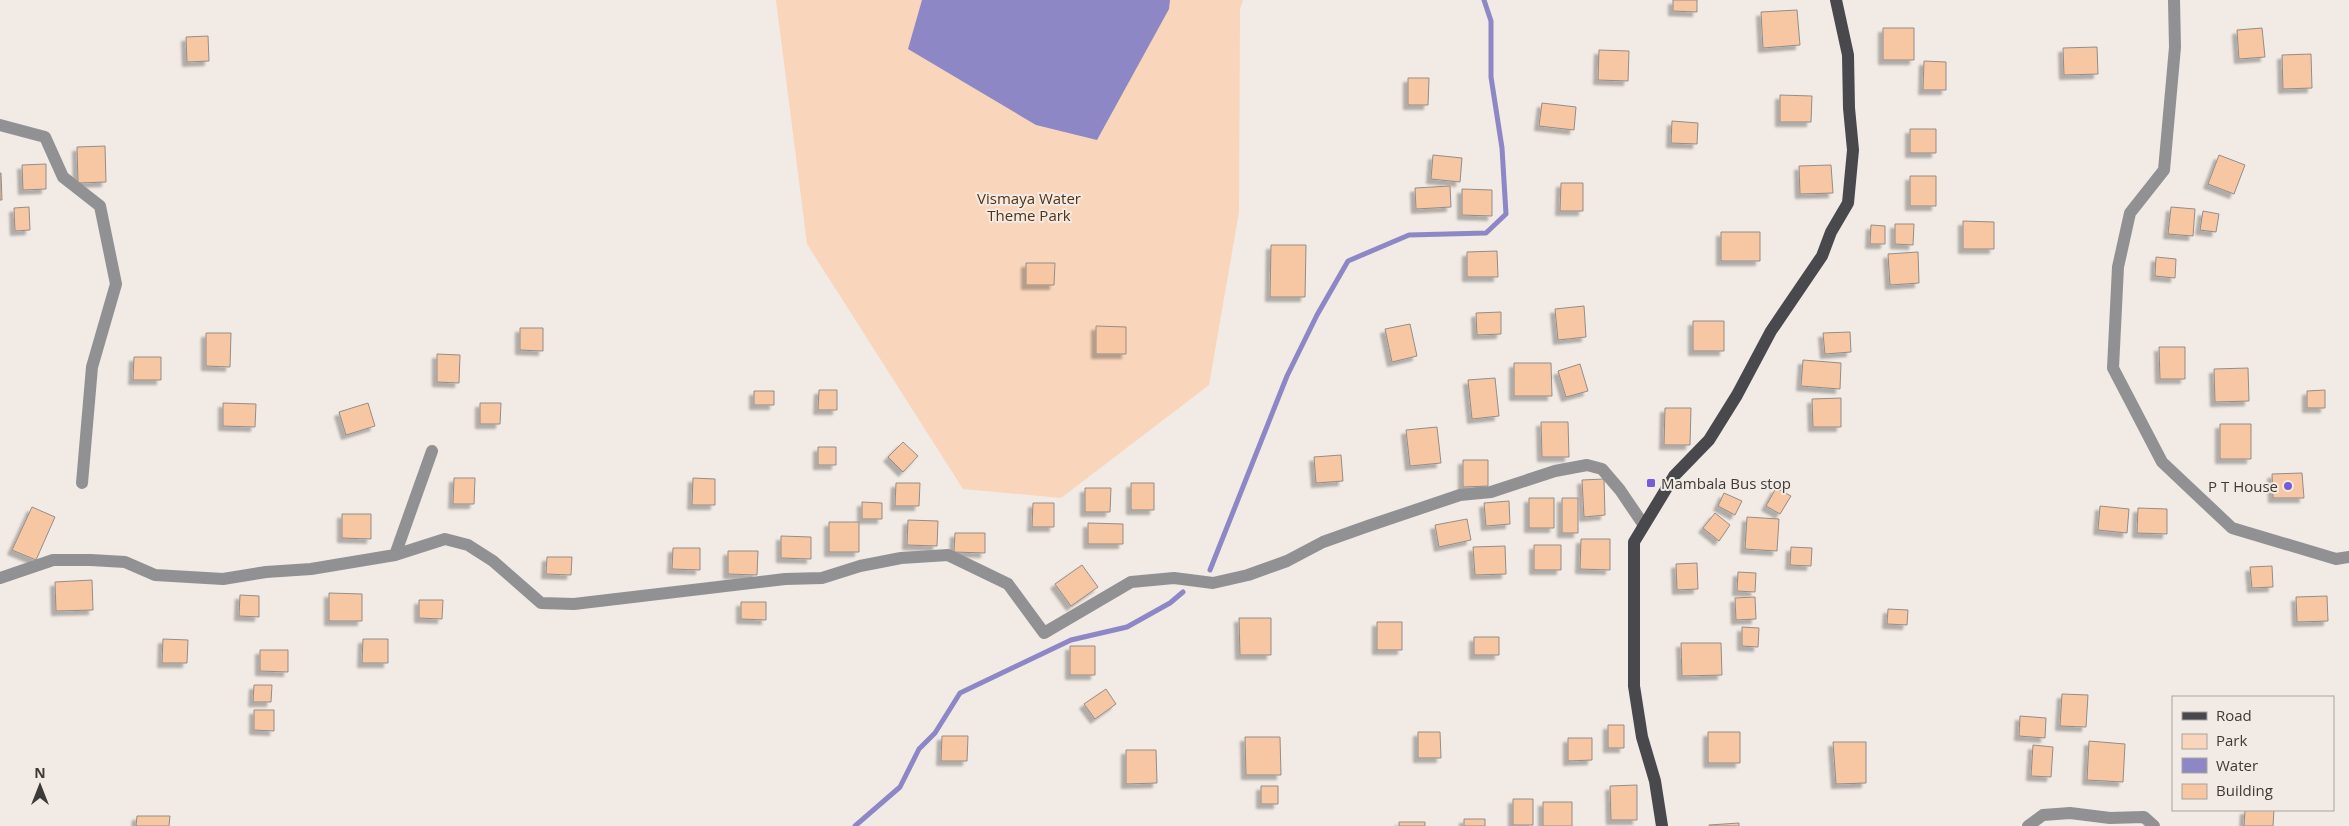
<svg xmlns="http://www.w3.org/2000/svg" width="2349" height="826" font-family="'Open Sans',sans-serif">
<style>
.green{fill:#f9d5bb}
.water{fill:#8e87c6}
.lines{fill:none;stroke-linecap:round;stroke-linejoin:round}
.stream{stroke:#8e87c6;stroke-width:5}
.building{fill:#f7c6a2;stroke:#948d89;filter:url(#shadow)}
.minor{stroke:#919194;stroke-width:12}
.major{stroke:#48484d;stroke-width:12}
.poi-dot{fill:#755dd7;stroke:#f1eae5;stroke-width:2}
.labels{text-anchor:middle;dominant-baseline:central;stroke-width:4;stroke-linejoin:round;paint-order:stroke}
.park-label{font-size:15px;fill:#58310e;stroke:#f1eae5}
.poi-label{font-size:15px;fill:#3d3a38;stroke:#f1eae5;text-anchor:start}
</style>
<defs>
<filter id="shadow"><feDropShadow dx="-4.5" dy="4.5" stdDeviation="1" flood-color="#0004"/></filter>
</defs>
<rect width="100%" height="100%" fill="#f1eae5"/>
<path class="green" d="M776,0H1243L1240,9L1239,212L1209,385L1061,498L963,489L807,244Z"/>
<path class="water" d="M922,0H1170L1169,9L1097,140L1036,125L908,49Z"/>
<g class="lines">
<path class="stream" d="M1210,570L1287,376L1317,315L1348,261L1409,235L1486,233L1506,214L1502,148L1491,77V21L1484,0
M855,826L900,787L919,749L935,733L960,693L1071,640L1127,627L1170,603L1183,592"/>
</g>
<path class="building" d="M1673,0H1697V12L1673,11Z
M1797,10L1800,45L1763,48L1761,12Z
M1883,28H1914V60H1883Z
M2262,28L2265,57L2239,59L2237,30Z
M208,36L209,61L187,62L186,37Z
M2097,47L2098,74L2064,75L2063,48Z
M1599,50L1629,51L1628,81L1598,80Z
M2311,54L2312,88L2283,89L2282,55Z
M1924,61L1946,62V90H1923Z
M1408,78H1429L1428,105H1408Z
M1780,95L1812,96L1811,122H1780Z
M1542,103L1576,107L1574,130L1539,126Z
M1672,121L1698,123L1697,144L1671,143Z
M1910,129H1936V153H1910Z
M105,146L106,182L78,183L77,147Z
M1433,155L1462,158L1460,182L1431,179Z
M2219,155L2245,165L2234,194L2208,184Z
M46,164V189L23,190L22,165Z
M1831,165L1833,193L1800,194L1799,166Z
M0,173H1L2,200H0Z
M1910,176H1936V206H1910Z
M1561,183H1583V211H1560Z
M1450,186L1451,207L1416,209L1415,188Z
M1462,189L1492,190V216L1462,215Z
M29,207L30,230L15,231L14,208Z
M2171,207L2195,209L2193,236L2168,234Z
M2203,211L2219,214L2216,232L2200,230Z
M1963,221L1994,222V249H1963Z
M1895,224H1914L1913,245L1895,244Z
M1871,225L1885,226V244H1870Z
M1721,232H1760V261H1721Z
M1271,245H1306L1305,297H1270Z
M1497,251L1498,277H1467V252Z
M1918,252L1919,283L1890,285L1888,254Z
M2156,257L2176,259L2175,278L2155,276Z
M1026,263H1055L1054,285H1026Z
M1584,306L1586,337L1558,340L1555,309Z
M1501,312V334L1477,335L1476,313Z
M1693,321H1724V351H1693Z
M1410,324L1417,356L1392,362L1385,329Z
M1096,326L1126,327V354H1096Z
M520,328H543V351L520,350Z
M1850,332L1851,352L1825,354L1823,333Z
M206,333H231L230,367L206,366Z
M2159,347H2185V379H2160Z
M437,354L460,355L459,383L437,382Z
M134,357H161V380H133Z
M1803,360L1841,363L1840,389L1801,386Z
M1514,363H1551L1552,396H1514Z
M1580,364L1588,391L1566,397L1558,371Z
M2248,368L2249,401L2215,402L2214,369Z
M1495,378L1499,416L1472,419L1468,380Z
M819,390H837V410H818Z
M2325,390V408H2307V391Z
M754,391H774V405H754Z
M1841,398V427H1813L1812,399Z
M223,403L256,404L255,427L223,426Z
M368,403L375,426L346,435L339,412Z
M480,403H501L500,424H480Z
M1665,408H1691L1690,445H1664Z
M1541,422H1568L1569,457H1542Z
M2220,424H2251V459H2220Z
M1437,427L1441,463L1410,466L1406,430Z
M903,442L918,456L903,472L888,457Z
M818,447H836V465H818Z
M1341,455L1343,481L1316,483L1314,457Z
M1463,460H1488V486L1463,487Z
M2302,473L2304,498H2273L2272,474Z
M454,478H475L474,504H453Z
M693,478L715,479V505H692Z
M1604,479L1605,515L1584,517L1582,480Z
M896,483H920L919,506H895Z
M1131,483H1154V510H1131Z
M1085,488H1111L1110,512H1085Z
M1776,488L1791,496L1780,514L1766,506Z
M1724,493L1742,501L1735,515L1718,506Z
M1529,498H1554V528H1529Z
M1562,498H1578V533H1562Z
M1509,501L1510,524L1486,526L1484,503Z
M862,502L882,503V519H862Z
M1033,503H1054V527H1032Z
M2100,506L2129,509L2127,533L2098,530Z
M32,507L55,517L36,560L12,550Z
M2138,508L2167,509V534L2137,533Z
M1715,513L1730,525L1719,541L1703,528Z
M342,514H371V539L342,538Z
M1747,517L1779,519L1777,551L1745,549Z
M1467,519L1471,540L1439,547L1435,525Z
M908,520L938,521L937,546L907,545Z
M829,522H859V552H829Z
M1088,523L1123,524V544H1088Z
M955,533H985V553L954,552Z
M781,536L811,537V559L781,558Z
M1581,539H1610V570L1580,569Z
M1534,545H1561V570H1534Z
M1505,546L1506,574L1475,575L1473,547Z
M1791,547L1812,548L1811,566L1790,565Z
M673,548H700V570L672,569Z
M728,551H758L757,575L728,574Z
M547,557H572L571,575L546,574Z
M1697,563L1698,589L1677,590L1676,564Z
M1082,565L1098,587L1071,606L1055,584Z
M2272,566L2273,587L2252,588L2250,567Z
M1738,572L1756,573L1755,592L1737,591Z
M92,580L93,610L56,611L55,582Z
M329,593L362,594V621H329Z
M240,595L259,596V617L239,616Z
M2327,596L2328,621L2297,622L2296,597Z
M1755,597L1756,619L1736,620L1735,598Z
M419,600H443L442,619L419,618Z
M741,602H766V620L741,619Z
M1888,609L1908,610L1907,625L1887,624Z
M1239,618H1271V655H1240Z
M1377,622H1402V650H1377Z
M1742,627L1759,628L1758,647L1742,646Z
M1474,637H1499V655H1474Z
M163,639L188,640L187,663H162Z
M363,639H388V663H362Z
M1681,643H1721L1722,675L1682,676Z
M1070,646H1095V675H1070Z
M260,650H288V672L260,671Z
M254,685H272L271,702H253Z
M1106,689L1116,704L1095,719L1084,704Z
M2062,694L2088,695L2086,727L2060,726Z
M254,710H274V731L254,730Z
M2020,716L2046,718L2045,738L2019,736Z
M1608,725H1624V748H1608Z
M1418,732H1440L1441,758H1418Z
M1708,732H1740V763H1708Z
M942,736H968L967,761H941Z
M1245,737H1280L1281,775H1246Z
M1568,738H1592V760L1568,761Z
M2089,741L2125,744L2123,782L2087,780Z
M1833,742H1866V783L1836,784Z
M2033,745L2053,747L2051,777L2031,776Z
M1126,750H1156L1157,783L1126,784Z
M1637,785V820H1611L1610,786Z
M1261,786H1278V804H1261Z
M1513,799H1533V825H1513Z
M1543,802H1572V826H1543Z
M2245,810H2274L2273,826H2244Z
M137,816H170L169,826H136Z
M1464,819H1485V826H1464Z
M1399,822H1425V826H1399Z
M1739,823V826H1709V825Z"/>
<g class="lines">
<path class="minor" d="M2174,0L2175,47L2164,170L2130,213L2118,267L2113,368L2162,462L2232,528L2336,559L2349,557
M0,125L45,137L63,177L100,206L116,284L92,367L82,483
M395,555L432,451
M0,578L53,560H91L125,562L155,575L223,579L266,572L311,569L395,555L445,539L468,545L493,561L541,603L574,604L785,579L822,578L860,566L901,558L948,555L1008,584L1044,633L1131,582L1174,578L1213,583L1248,575L1287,561L1323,542L1368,526L1460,495L1491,492L1555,471L1587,465L1602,469L1620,490L1643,524
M2028,826L2043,815L2070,813L2110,818L2144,817L2154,826"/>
<path class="major" d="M1662,826L1655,781L1642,737L1634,686V542L1674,476L1709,440L1737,395L1771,331L1822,256L1831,232L1848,203L1853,150L1849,108L1848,55L1836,0"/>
</g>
<g class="poi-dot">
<rect x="1646" y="478" width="10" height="10" rx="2.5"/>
<circle cx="2288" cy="486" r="5"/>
</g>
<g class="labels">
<g class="park-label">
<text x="1029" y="198">Vismaya Water<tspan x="1029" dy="17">Theme Park</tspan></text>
</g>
<g class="poi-label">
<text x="1661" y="483">Mambala Bus stop</text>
<text x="2278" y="486" text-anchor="end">P T House</text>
</g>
</g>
<rect x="2172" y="696" width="162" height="115" fill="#f1eae5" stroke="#a9a4a0"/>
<rect x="2182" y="712" width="25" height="8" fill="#48484d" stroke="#a9a4a0"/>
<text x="2216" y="721" font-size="15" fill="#3d3a38">Road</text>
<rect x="2182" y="734" width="25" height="15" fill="#f9d5bb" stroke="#a9a4a0"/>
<text x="2216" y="746" font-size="15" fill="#3d3a38">Park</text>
<rect x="2182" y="758" width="25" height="15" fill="#8e87c6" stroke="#a9a4a0"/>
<text x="2216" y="771" font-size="15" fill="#3d3a38">Water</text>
<rect x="2182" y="784" width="25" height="15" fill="#f7c6a2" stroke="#a9a4a0"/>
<text x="2216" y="796" font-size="15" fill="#3d3a38">Building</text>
<g transform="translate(40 786)" stroke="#f1eae5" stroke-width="4" paint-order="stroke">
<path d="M0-4L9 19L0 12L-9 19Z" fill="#3d3a38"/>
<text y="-8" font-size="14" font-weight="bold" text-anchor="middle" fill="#3d3a38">N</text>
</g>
</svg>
